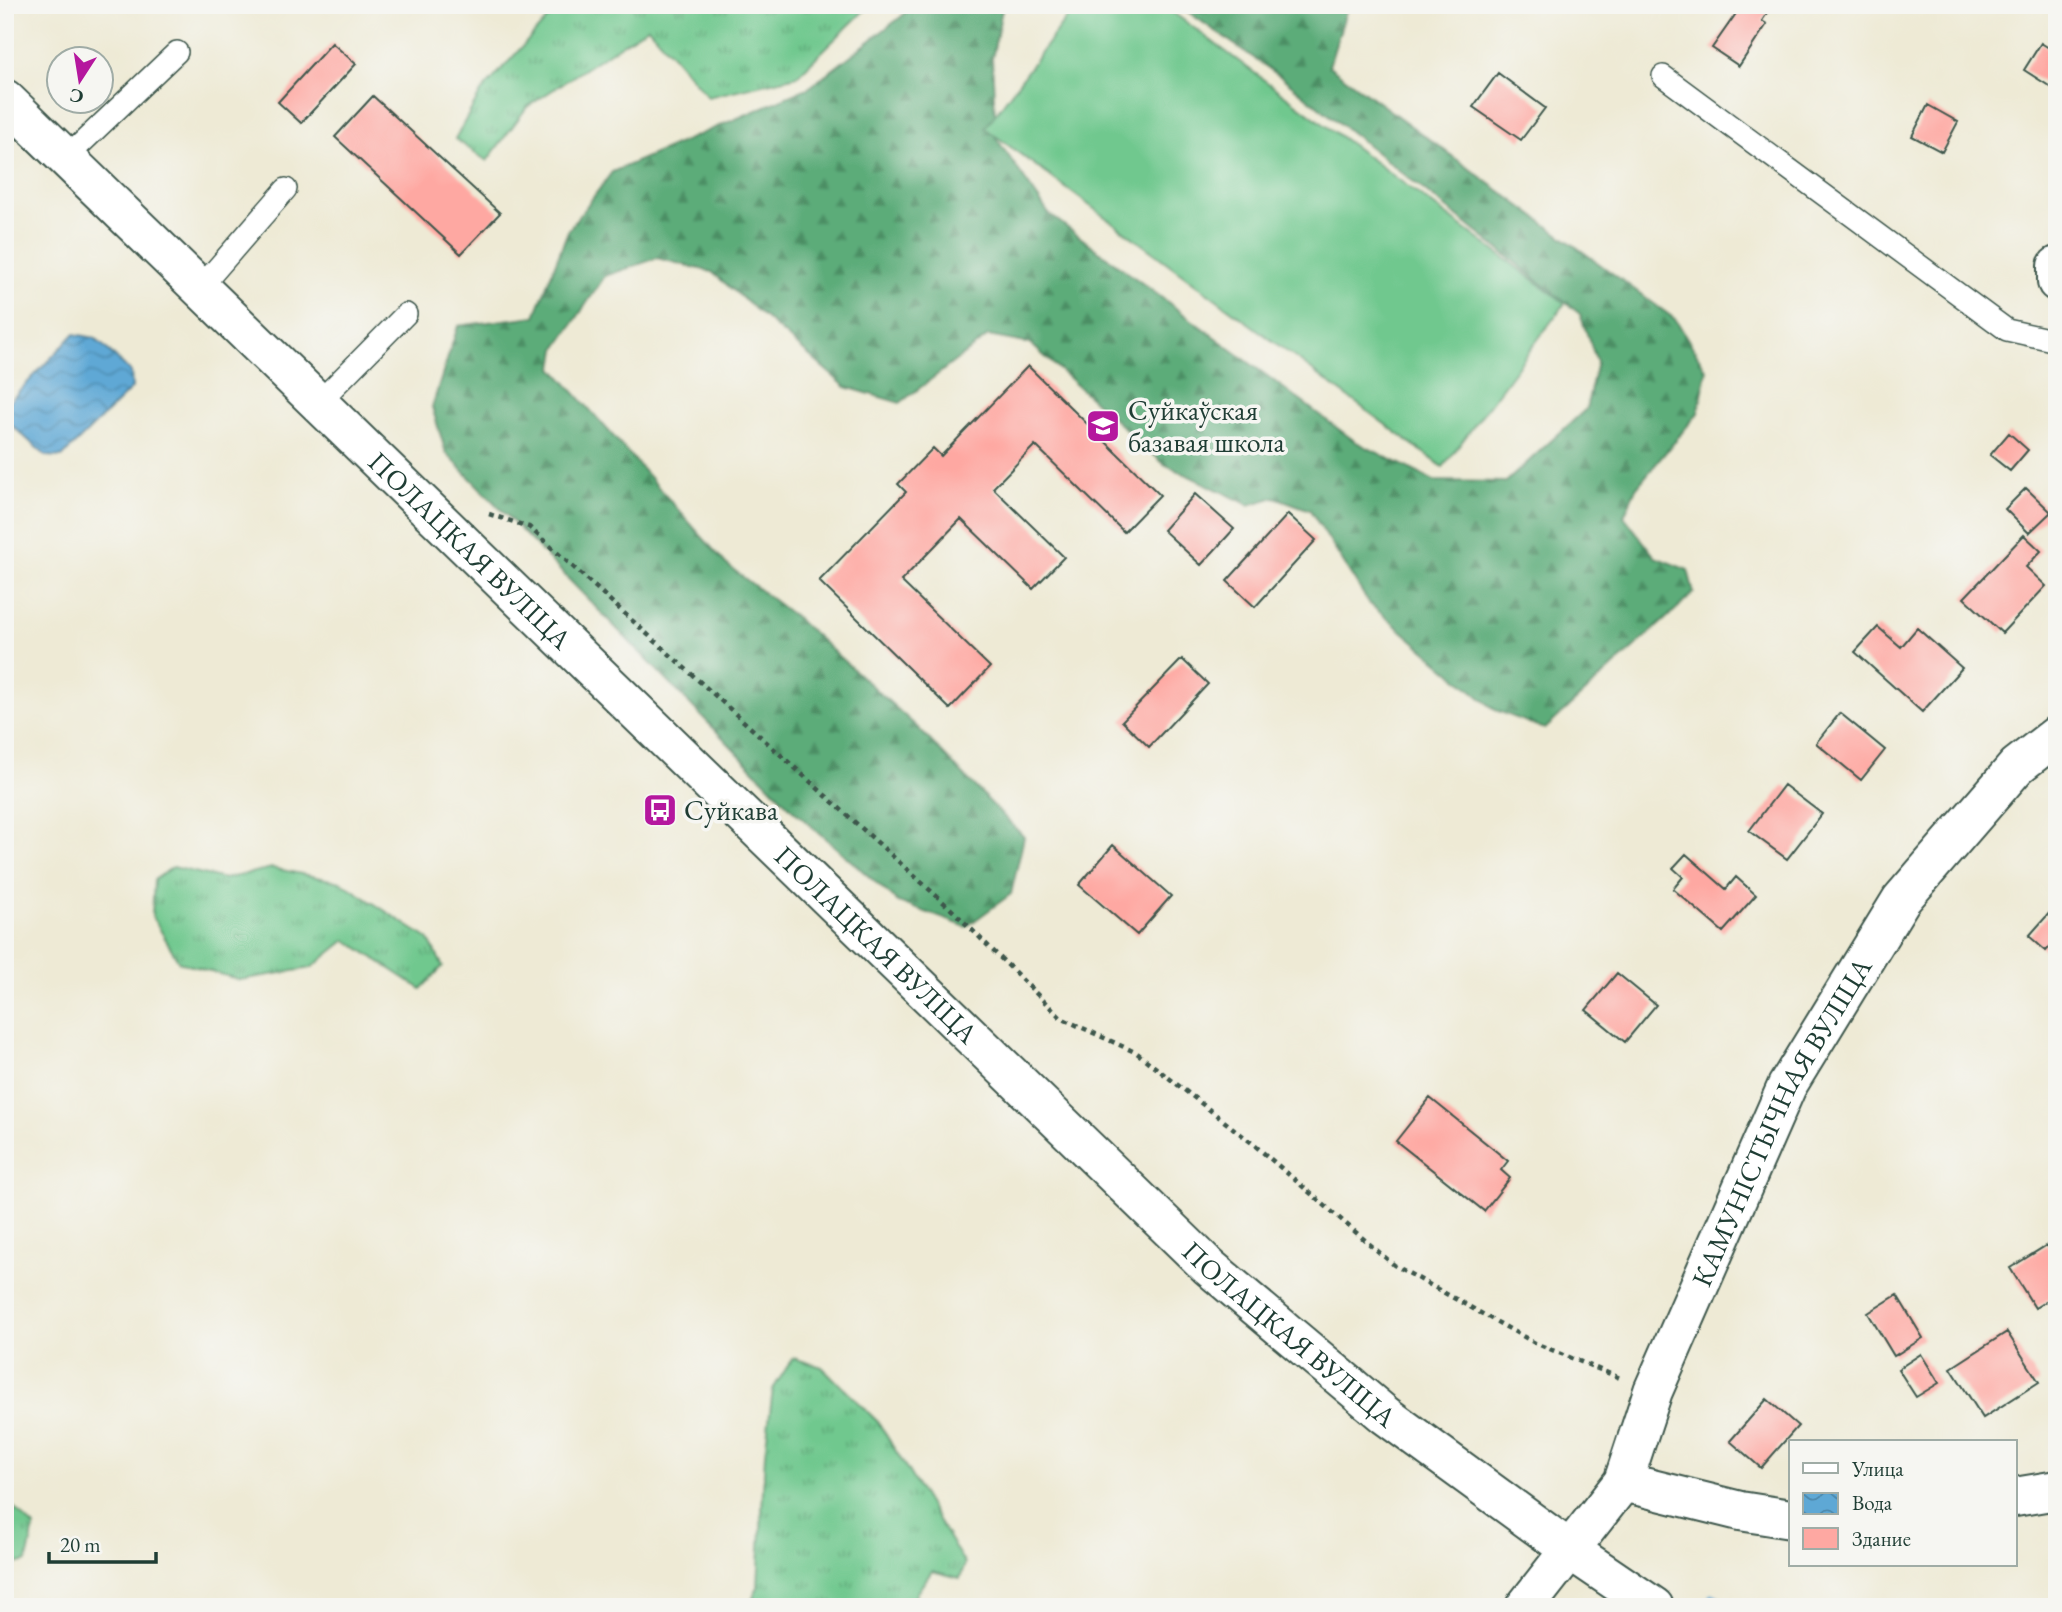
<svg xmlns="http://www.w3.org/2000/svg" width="2062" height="1612" font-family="'EB Garamond',serif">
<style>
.grass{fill:url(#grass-tufts);stroke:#488261;stroke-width:2}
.forest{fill:url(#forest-firs);stroke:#3e7456;stroke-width:2}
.pitch{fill:#70c88e;stroke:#488261;stroke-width:2}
.water{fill:url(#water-waves);stroke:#3e7284;stroke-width:2}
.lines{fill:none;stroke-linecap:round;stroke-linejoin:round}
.stream{stroke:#5ea8d5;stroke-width:10}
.building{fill:#fea8a2}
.lane-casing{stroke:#3e574c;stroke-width:24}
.street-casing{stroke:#3e574c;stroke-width:42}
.secondary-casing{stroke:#3e574c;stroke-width:42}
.path{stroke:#3e574c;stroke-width:4.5;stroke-dasharray:5 5;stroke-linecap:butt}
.lane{stroke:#fff;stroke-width:21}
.street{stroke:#fff;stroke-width:38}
.secondary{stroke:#fff;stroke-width:38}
.labels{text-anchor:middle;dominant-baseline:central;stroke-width:7;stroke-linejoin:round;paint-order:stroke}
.poi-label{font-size:28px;fill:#1f3d34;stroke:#f6f6f2;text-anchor:start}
.street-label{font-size:28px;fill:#1f3d34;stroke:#f6f6f2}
</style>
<defs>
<pattern id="grass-tufts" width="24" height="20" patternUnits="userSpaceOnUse" patternTransform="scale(1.75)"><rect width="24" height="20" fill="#70c88e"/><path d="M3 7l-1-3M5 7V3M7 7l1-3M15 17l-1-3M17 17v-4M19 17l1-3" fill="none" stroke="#5ba475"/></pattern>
<pattern id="forest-firs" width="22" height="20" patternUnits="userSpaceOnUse" patternTransform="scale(1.75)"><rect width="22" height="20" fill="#5cac79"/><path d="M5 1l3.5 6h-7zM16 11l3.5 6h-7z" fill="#4b8d64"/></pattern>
<pattern id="water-waves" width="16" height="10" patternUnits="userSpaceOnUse" patternTransform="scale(1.75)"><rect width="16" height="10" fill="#5ea8d5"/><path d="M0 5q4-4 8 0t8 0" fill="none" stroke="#4d8aae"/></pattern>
</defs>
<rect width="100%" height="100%" fill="#f6f6f2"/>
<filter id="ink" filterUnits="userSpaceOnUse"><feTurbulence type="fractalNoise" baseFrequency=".0143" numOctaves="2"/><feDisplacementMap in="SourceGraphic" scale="14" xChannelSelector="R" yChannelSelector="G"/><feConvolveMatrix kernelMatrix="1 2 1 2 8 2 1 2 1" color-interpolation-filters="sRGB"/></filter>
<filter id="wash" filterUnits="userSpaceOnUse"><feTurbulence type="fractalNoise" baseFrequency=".00686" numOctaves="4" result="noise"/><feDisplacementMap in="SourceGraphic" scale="28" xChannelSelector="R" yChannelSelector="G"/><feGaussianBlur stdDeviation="1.57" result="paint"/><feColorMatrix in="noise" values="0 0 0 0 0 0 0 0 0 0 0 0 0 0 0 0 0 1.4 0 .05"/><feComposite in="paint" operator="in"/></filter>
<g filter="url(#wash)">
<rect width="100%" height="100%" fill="#eeead5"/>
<path class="grass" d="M560,5H870L797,76L708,97L648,27L527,107L487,161L455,139L481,92Z
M173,867L224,879L272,868L341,882L428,939L443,966L421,989L346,940L311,968L240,980L179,962L152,916L154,880Z
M793,1358L822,1367L878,1422L965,1564L960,1578L932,1571L916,1594L914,1607H749L758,1587L765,1453L773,1389Z
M5,1499L34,1527L27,1561L5,1567Z"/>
<path class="forest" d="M911,5H1003L992,58L996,138L1049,214L1356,442L1434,481L1506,482L1586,409L1597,362L1580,314L1284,79L1178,5H1348L1329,66L1676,320L1707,371L1698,413L1636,488L1624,516L1655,557L1688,570L1694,593L1545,729L1495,710L1369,603L1310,510L1275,497L1249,505L1164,464L1031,344L988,336L900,403L846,387L712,272L657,258L605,276L556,349L553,368L726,564L795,617L916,726L1024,837L1011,894L966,927L898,902L793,810L446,453L432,407L458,326L535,316L568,231L612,172L810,87L902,16Z"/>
<path class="pitch" d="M1076,5H1163L1565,303L1443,467L985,128Z"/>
<path class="water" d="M74,334L95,338L131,372L132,388L62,457L46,456L6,420L5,406Z"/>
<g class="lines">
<path class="stream" d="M1713,1598L1729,1607"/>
</g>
<g id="blocks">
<path class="building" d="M1742,5H1762L1769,10L1762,21L1767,24L1739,66L1712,48Z
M332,43L356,64L301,123L278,102Z
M2041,43L2057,53V91L2024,70Z
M1498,73L1545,108L1521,140L1473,107Z
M373,96L500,213L461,254L335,137Z
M1928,105L1958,122L1942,152L1912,136Z
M1028,366L1160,495L1124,532L1035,445L993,488L1064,557L1033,589L961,519L901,581L990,667L950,709L819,581L906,492L898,484L933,448L941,456Z
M2009,433L2028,450L2010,471L1990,455Z
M2026,488L2051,512L2029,533L2005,509Z
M1195,494L1234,529L1201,565L1163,530Z
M1288,514L1316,540L1255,607L1227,581Z
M2024,535L2041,551L2026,567L2046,586L2002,633L1964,598Z
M1878,627L1901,647L1917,628L1962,668L1922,712L1855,652Z
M1182,659L1208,684L1149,747L1122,721Z
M1840,713L1885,750L1861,780L1816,743Z
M1784,785L1822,814L1787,859L1749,831Z
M1113,845L1171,896L1137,935L1079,885Z
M1686,854L1726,889L1736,877L1756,895L1723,932L1673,889L1683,877L1673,868Z
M2051,911L2057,915V939L2046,951L2029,936Z
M1617,973L1656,1005L1625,1042L1586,1010Z
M1430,1098L1508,1161L1501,1170L1510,1178L1484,1211L1396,1141Z
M2047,1245L2057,1262V1294L2035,1308L2010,1268Z
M1897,1295L1923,1338L1894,1356L1868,1313Z
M2007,1332L2039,1382L1983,1418L1951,1368Z
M1921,1354L1939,1383L1916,1397L1898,1369Z
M1767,1399L1798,1426L1761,1468L1730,1441Z"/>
</g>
</g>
<g filter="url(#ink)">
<use href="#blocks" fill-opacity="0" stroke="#3e574c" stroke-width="2"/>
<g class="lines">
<g class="lane-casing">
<path id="lane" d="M1663,76L2007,330L2057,341
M66,158L177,52
M200,288L286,189
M319,402L406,314"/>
</g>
<g class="street-casing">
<g id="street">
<path d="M2057,266V282"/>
<path d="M1623,1482L1740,1511L1791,1519"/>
<path d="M2015,1497L2057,1490"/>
<path id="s1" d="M1525,1607L1623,1482L1653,1391L1787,1086L1901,900L2017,766L2057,735"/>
</g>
</g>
<g class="secondary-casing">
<g id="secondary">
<path id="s2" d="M5,99L1209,1267L1385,1415L1570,1550L1654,1607"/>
</g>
</g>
<path class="path" d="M489,514L529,527L952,910L1061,1018L1137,1053L1252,1143L1394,1265L1535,1343L1620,1378"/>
<use href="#lane" class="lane"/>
<use href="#street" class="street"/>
<use href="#secondary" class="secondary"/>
</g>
</g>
<defs>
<g id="school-square" transform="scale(1.75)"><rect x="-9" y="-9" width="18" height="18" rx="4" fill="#b5179e" stroke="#f6f6f2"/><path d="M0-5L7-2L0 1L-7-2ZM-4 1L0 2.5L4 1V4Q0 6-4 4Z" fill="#fff"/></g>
<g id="bus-square" transform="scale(1.75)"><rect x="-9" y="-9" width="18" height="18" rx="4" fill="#b5179e" stroke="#f6f6f2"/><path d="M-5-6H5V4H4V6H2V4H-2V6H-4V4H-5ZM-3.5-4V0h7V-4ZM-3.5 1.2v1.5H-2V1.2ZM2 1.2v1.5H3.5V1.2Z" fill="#fff"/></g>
</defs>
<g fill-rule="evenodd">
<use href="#school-square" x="1103" y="426"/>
<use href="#bus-square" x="660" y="810"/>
</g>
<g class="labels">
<g class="poi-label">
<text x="1128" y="410">Суйкаўская<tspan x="1128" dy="32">базавая школа</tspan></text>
<text x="684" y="810">Суйкава</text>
</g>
<g class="street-label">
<text stroke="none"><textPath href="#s2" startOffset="648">ПОЛАЦКАЯ ВУЛІЦА</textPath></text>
<text stroke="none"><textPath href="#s2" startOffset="1214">ПОЛАЦКАЯ ВУЛІЦА</textPath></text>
<text stroke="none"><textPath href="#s1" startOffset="553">КАМУНІСТЫЧНАЯ ВУЛІЦА</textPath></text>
<text stroke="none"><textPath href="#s2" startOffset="1782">ПОЛАЦКАЯ ВУЛІЦА</textPath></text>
</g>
</g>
<rect width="2062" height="1612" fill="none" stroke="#f6f6f2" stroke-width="28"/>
<rect x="1789" y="1440" width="228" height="126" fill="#f6f6f2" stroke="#a0aca6" stroke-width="2"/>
<rect x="1803" y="1463" width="35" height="10" fill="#ffffff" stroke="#a0aca6" stroke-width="2"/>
<text x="1852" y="1476" font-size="21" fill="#1f3d34">Улица</text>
<rect x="1803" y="1493" width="35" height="21" fill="url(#water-waves)" stroke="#a0aca6" stroke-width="2"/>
<text x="1852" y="1510" font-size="21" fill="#1f3d34">Вода</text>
<rect x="1803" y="1528" width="35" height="21" fill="#fea8a2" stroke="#a0aca6" stroke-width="2"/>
<text x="1852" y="1546" font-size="21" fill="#1f3d34">Здание</text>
<g transform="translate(80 80) rotate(192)"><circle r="33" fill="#f6f6f2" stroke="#a0aca6" stroke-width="2"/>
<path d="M0-5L12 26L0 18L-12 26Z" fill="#b5179e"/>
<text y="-10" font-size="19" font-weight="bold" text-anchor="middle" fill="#1f3d34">С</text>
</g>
<path d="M49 1552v10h107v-10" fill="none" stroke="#1f3d34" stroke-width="3.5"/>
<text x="60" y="1552" font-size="21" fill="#1f3d34" stroke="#f6f6f2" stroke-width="5" paint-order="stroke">20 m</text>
</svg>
